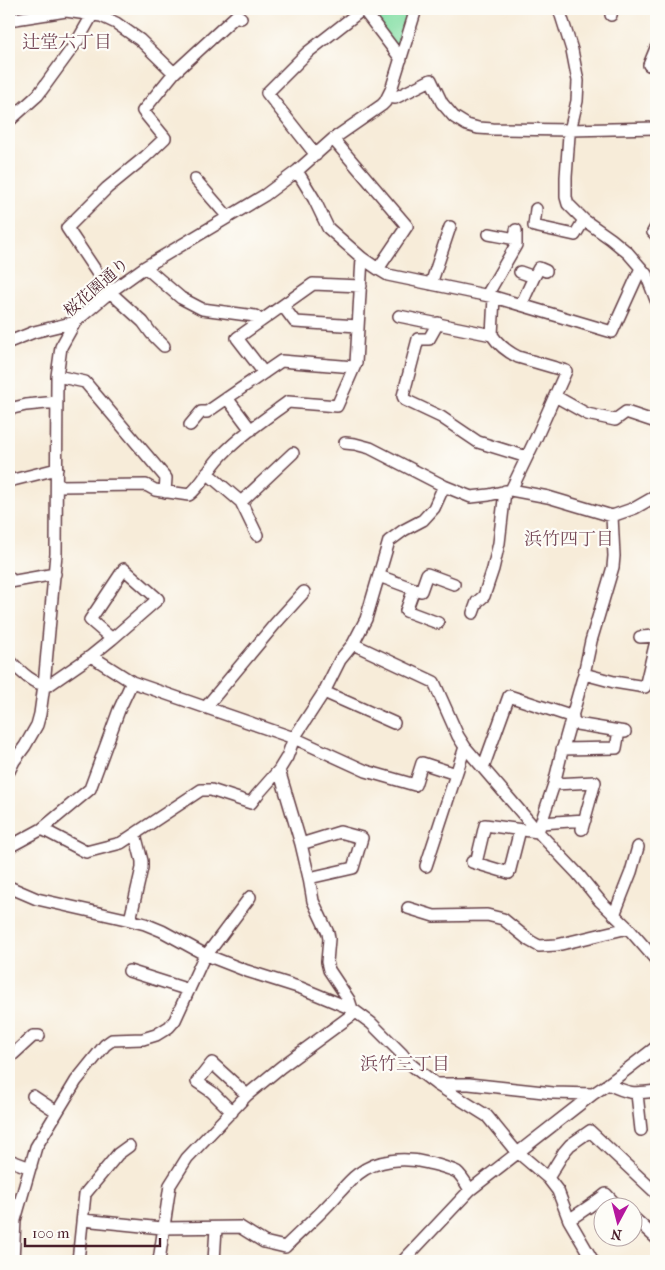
<svg xmlns="http://www.w3.org/2000/svg" width="665" height="1270" font-family="'IM FELL French Canon','Noto Serif JP',serif">
<style>
.green{fill:#85dfa6;stroke:#687f68}
.lines{fill:none;stroke-linecap:round;stroke-linejoin:round}
.minor-casing{stroke:#643e45;stroke-width:14}
.minor{stroke:#fff;stroke-width:11}
.labels{text-anchor:middle;dominant-baseline:central;stroke-width:4.5;stroke-linejoin:round;paint-order:stroke}
.street-label{font-size:16px;fill:#4a1f2b;stroke:#fdfcf7}
.neighbourhood-label{font-size:18px;fill:#764857;stroke:#fdfcf7}
</style>
<rect width="100%" height="100%" fill="#fdfcf7"/>
<filter id="ink" filterUnits="userSpaceOnUse"><feTurbulence type="fractalNoise" baseFrequency=".02" numOctaves="2"/><feDisplacementMap in="SourceGraphic" scale="10" xChannelSelector="R" yChannelSelector="G"/><feConvolveMatrix kernelMatrix="1 2 1 2 8 2 1 2 1" color-interpolation-filters="sRGB"/></filter>
<filter id="wash" filterUnits="userSpaceOnUse"><feTurbulence type="fractalNoise" baseFrequency=".0096" numOctaves="4" result="noise"/><feDisplacementMap in="SourceGraphic" scale="20" xChannelSelector="R" yChannelSelector="G"/><feGaussianBlur stdDeviation="1.12" result="paint"/><feColorMatrix in="noise" values="0 0 0 0 0 0 0 0 0 0 0 0 0 0 0 0 0 1.4 0 .05"/><feComposite in="paint" operator="in"/></filter>
<g filter="url(#wash)">
<rect width="100%" height="100%" fill="#f7ecd9"/>
<path class="green" d="M366,9H407L411,15L400,53Z"/>
</g>
<g filter="url(#ink)">
<g class="lines">
<g class="minor-casing">
<path id="minor" d="M559,9L572,50L578,81L577,101L569,135L566,177V197L568,204L584,220L611,239L628,253L641,268L646,274L656,300
M611,15L612,9
M9,20L66,11L101,16L116,23L140,40L174,73
M649,65L656,48
M388,97L395,98L431,80L442,103L454,117L467,125L478,128L493,129L570,130L656,128
M9,121L38,95L78,40L95,10
M333,139L407,226L378,269
M316,155L267,93L308,52L363,9L401,59
M297,171L314,199L328,228L362,258L378,269L388,275L494,297L612,332L641,268
M195,179L228,217
M536,209L534,226L575,235L584,220
M656,227L653,232L656,235
M489,234L516,239
M145,267L181,298L202,309L255,316L261,321
M520,272L534,277L521,305
M534,277L539,268L546,271
M431,284L450,227
M487,295L516,245V230
M494,297L492,335C498,344 508,352 518,357L566,371L537,436L511,490
M283,306L295,322L358,326
M399,316L492,335
M438,323L429,339H418L403,396L405,400L441,417L478,442L527,457
M9,342L34,332L75,322
M164,346L151,333L143,322L110,292L67,228L107,188L145,157L165,138L143,111L174,73L237,15L241,18
M264,373L237,338L313,284L361,286
M57,376L85,382L166,478L165,492
M555,396L587,414L615,420L626,412L656,422
M227,398L251,430
M9,409L26,405L57,402
M190,425L201,412H207L281,361L354,367
M345,443L355,444L370,448L444,486L471,497L489,495L511,490L548,497L612,516L635,508L656,496
M207,473L241,502L257,535
M9,481L57,469
M58,486L146,485L155,490L189,495C202,485 209,468 221,456C241,435 265,419 288,402L337,406L356,363L362,258
M241,502L293,453
M379,576L414,589L406,611L438,623
M9,577L10,582L55,574
M414,589L421,591L427,574L454,584
M473,613L477,602L484,596L493,569L499,543L505,491
M640,637L656,636
M353,644L434,682L458,736L465,747L538,832L578,874L600,901L628,928L656,960
M91,656L132,682L294,738L366,771L415,785L422,763L456,774
M9,660C19,670 34,686 49,685L91,656L112,639L158,599L124,569L90,620L112,639
M584,674L614,682L645,687L656,641
M324,692L394,723
M206,707L275,624L304,592
M571,723L625,732
M562,749L616,748L619,731
M483,768L509,696L573,717
M279,770L301,844L309,878L313,901L328,933L329,939L327,962L329,970L349,1000L352,1009
M9,771L14,761L25,746L37,725L40,714L44,685L56,554L57,376L61,347L75,322L110,292L145,267L265,195L297,171L333,139L382,105L385,102L391,90L416,9
M554,784L595,782L582,829
M541,823L585,820
M42,829L86,852L121,843L201,790H211L251,803L257,795L279,770L287,757L294,738L324,692L340,660L353,644L366,619L389,541L404,530L423,520L434,508L444,486
M538,832L554,784L561,755L584,674L591,641L613,567L614,556L612,516
M301,844L340,832L362,838L353,868L309,878
M9,847L42,829L90,789L119,710L132,682
M472,862L509,873L520,830
M476,863L485,825L538,832
M426,866L465,747
M9,887L37,899L130,920L145,924L162,931L206,955L247,971L301,988L352,1009L371,1023L402,1054L409,1063L419,1071L436,1084L487,1116L514,1149L548,1178L558,1191L569,1220L593,1261
M408,908L434,916L487,915L503,919L530,941L539,946L557,945L628,928
M614,915L631,872L638,847
M130,920L142,868V861L135,834
M129,971L189,990
M9,1058L33,1036H39
M436,1084H469L553,1093L593,1094
M608,1084C629,1094 633,1094 656,1091
M637,1094L641,1130
M33,1096L57,1112
M232,1112L212,1092L197,1082L212,1063L247,1095
M9,1160L25,1166H31
M548,1178L564,1152L570,1145L590,1131L656,1193
M632,1218L635,1219L656,1238
M83,1220L162,1228L240,1227L264,1242L285,1247C299,1233 315,1219 329,1204C339,1194 347,1182 358,1174C377,1159 405,1157 428,1163C434,1164 452,1169 457,1172C462,1176 467,1185 470,1190
M569,1220C582,1211 594,1204 606,1194L619,1208
M13,1261L15,1220L36,1147L76,1081L105,1045L112,1040L143,1039L156,1035L169,1027L175,1020L202,961L250,897
M78,1261L85,1194L118,1154L129,1146
M159,1261L170,1185L187,1158L247,1095L281,1067L356,1012
M214,1261L216,1228
M403,1261L470,1190L593,1094L608,1084L656,1047"/>
</g>
<use href="#minor" class="minor"/>
</g>
</g>
<g class="labels">
<g class="street-label">
<text transform="translate(96 287) rotate(-41)">桜花園通り</text>
</g>
<g class="neighbourhood-label">
<text x="67" y="42">辻堂六丁目</text>
<text x="569" y="539">浜竹四丁目</text>
<text x="405" y="1064">浜竹三丁目</text>
</g>
</g>
<rect width="665" height="1270" fill="none" stroke="#fdfcf7" stroke-width="30"/>
<g transform="translate(618 1222) rotate(187)"><circle r="24" fill="#fdfcf7" stroke="#b5a4a5"/>
<path d="M0-4L9 19L0 12L-9 19Z" fill="#b5179e"/>
<text y="-8" font-size="14" font-weight="bold" text-anchor="middle" fill="#4a1f2b">N</text>
</g>
<path d="M25 1238v8h135v-8" fill="none" stroke="#4a1f2b" stroke-width="2.5"/>
<text x="32" y="1238" font-size="15" fill="#4a1f2b" stroke="#fdfcf7" stroke-width="4" paint-order="stroke">100 m</text>
</svg>
